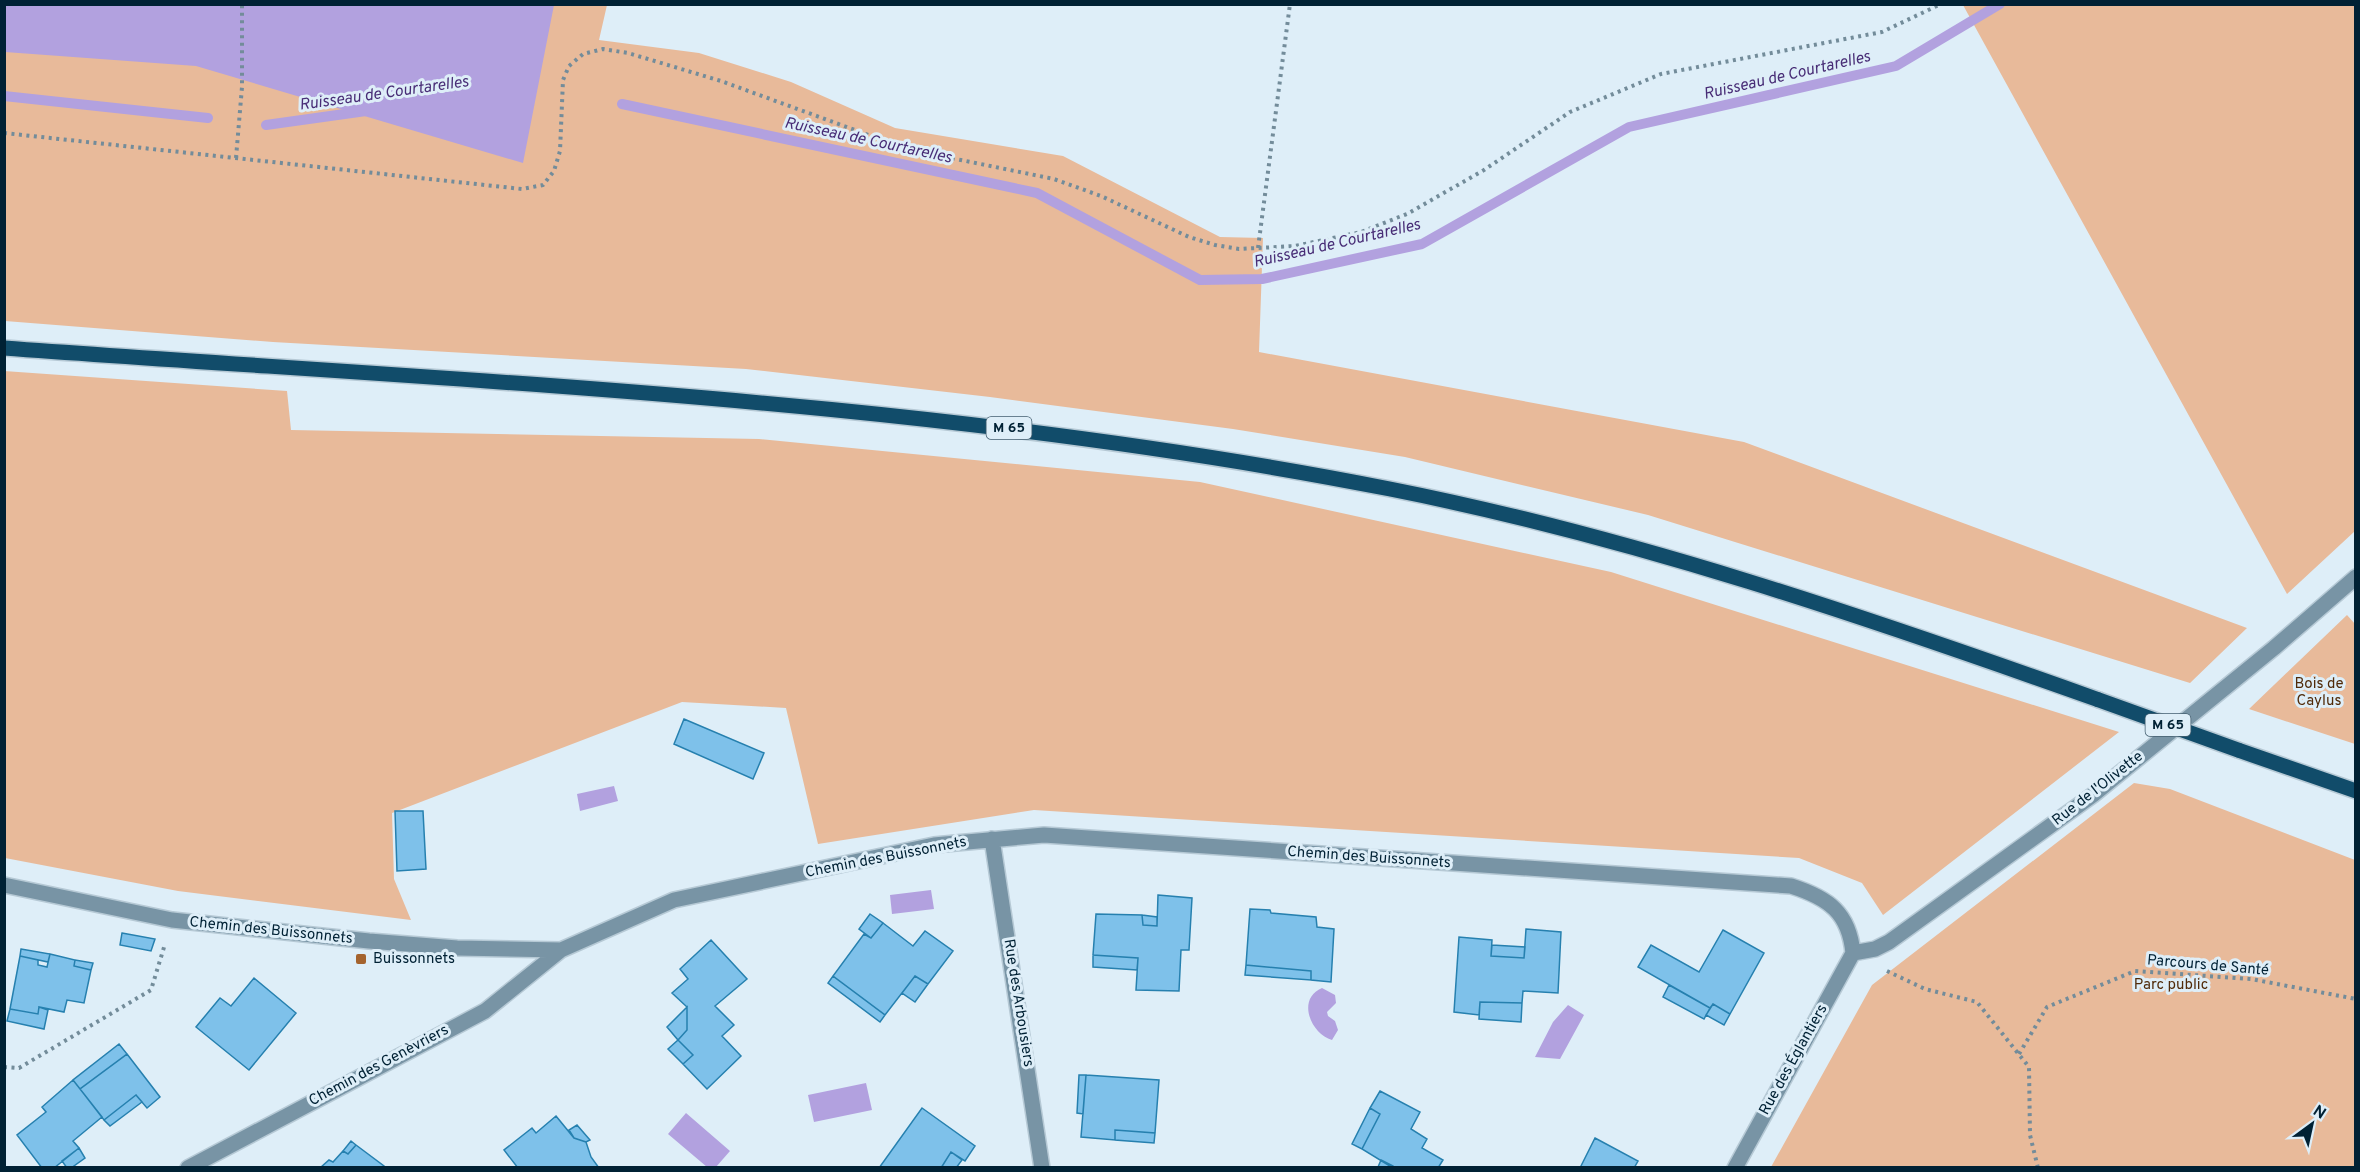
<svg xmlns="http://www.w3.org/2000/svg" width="2360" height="1172" font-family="Overpass,sans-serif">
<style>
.green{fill:#e8ba9a}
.water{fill:#b2a1df}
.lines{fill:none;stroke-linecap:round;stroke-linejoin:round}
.stream{stroke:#b2a1df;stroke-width:10}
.building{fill:#7ec1ea;stroke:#2680af;stroke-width:1.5}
.street-casing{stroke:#b6c9d5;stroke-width:18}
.primary-casing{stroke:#b6c9d5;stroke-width:18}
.path{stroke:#738c9a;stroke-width:4;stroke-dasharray:3 4.5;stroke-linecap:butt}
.street{stroke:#7894a5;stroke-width:15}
.primary{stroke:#114c6a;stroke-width:15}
.primary-bridge-casing{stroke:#b6c9d5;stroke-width:18;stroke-linecap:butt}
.primary-bridge{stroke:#114c6a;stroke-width:15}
.poi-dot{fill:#a4632e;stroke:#deeef8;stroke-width:2}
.labels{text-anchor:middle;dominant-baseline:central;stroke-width:6;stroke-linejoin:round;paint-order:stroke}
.shield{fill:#deeef8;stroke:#435e6f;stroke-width:1.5}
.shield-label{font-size:14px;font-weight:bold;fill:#002134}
.park-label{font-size:15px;fill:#502a08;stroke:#deeef8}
.street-label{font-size:15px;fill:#002134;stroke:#deeef8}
.poi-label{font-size:15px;fill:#002134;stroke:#deeef8;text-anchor:start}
.water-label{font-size:16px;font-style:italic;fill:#482d76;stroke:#deeef8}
</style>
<rect width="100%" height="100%" fill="#deeef8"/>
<path class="green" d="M4,5H607L599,40L699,53L791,82L895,128L1063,156L1220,237L1263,238L1259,352L1744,442L2247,628L2190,683L1648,515L1405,457L1233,429L990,397L746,369L273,342L5,321Z
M1963,5H2355V531L2287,594Z
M4,371L287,391L291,430L759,439L1200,482L1611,572L2119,732L1883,915L1862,883L1799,858L1034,810L818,844L786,708L682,702L392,813L394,879L411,920L178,891L5,858Z
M2347,615L2355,624V744L2249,709Z
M2134,783L2170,789L2355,860V1167H1771L1872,985Z"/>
<path class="water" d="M4,5L5,4L554,5L523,163L196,66L5,52Z
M614,786L618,801L580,811L577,794Z
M931,890L934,909L892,914L890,895Z
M1322,988L1335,995L1336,1003L1327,1012L1328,1016L1335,1021L1338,1030L1332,1040C1311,1034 1296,999 1322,988Z
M1568,1005L1584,1015L1560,1059L1535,1057L1553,1022Z
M866,1083L872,1110L814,1122L808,1095Z
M686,1113L730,1151L716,1167H707L668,1134Z"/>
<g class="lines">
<path class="stream" d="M4,96L208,118
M622,104L1037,193L1200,280L1262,279L1422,244L1629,127L1896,66L2000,4
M266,125L366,111"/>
</g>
<path class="building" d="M684,719L764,753L753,779L674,744Z
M395,811H423L426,869L397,871Z
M1158,895L1192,898L1189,950H1181L1179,991L1136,990L1138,958L1093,955L1096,914L1142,915L1143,925L1157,926Z
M1250,909L1270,910L1271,913L1316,917L1317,927L1334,929L1331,982L1311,980V971L1246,965Z
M870,914L883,923L871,938L859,929Z
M1142,915L1157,917V926L1143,925Z
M883,923L913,946L925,931L953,951L928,984L915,976L885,1015L833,976L864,934L871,938Z
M1526,929L1561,932L1558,993L1523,991L1522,1003L1480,1002L1479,1015L1454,1012L1459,937L1492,940L1491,956L1524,958Z
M1723,930L1764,953L1730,1014L1713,1004L1710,1008L1638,967L1651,945L1699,972Z
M122,933L155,939L151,951L120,945Z
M711,940L747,979L715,1006L734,1025L722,1036L741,1056L707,1089L683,1064L693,1055L678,1040L687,1030V1007L672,993L688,979L680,969Z
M1492,945L1525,947L1524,958L1491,956Z
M21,949L50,954L48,962L20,956Z
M50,954L75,960L74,966L91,970L84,1003L67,1000L64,1012L39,1007L38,1014L10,1009L20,956L38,960V965L47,967Z
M1093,955L1138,958L1137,970L1093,967Z
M75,960L93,963L91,970L74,966Z
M1246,965L1311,971V980L1245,975Z
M833,976L885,1015L880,1022L828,983Z
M915,976L928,984L915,1002L902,993Z
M254,978L296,1013L249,1070L196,1027L220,998L231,1006Z
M1669,985L1710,1008L1704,1019L1663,997Z
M1480,1002L1522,1003L1521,1022L1479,1019Z
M1713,1004L1730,1014L1724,1025L1706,1015Z
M39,1007L48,1010L44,1029L7,1021L10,1009L38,1014Z
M687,1007V1030L678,1040L667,1027Z
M678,1040L693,1055L683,1064L668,1049Z
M119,1044L127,1054L80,1089L73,1080Z
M127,1054L160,1097L147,1108L136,1095L104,1120L80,1089Z
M1079,1075H1086L1083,1114L1077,1113Z
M1086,1075L1159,1080L1155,1133L1115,1130V1140L1081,1137Z
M73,1080L102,1117L73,1141L79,1148L54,1168H42L17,1135L46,1112L42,1107Z
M1380,1091L1420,1112L1411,1129L1427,1139L1422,1148L1443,1160L1438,1168H1393L1362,1149L1380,1114L1370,1108Z
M136,1095L142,1102L110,1126L104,1120Z
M922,1108L975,1146L965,1161L951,1152L941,1168H879Z
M1370,1108L1380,1114L1362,1149L1352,1144Z
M556,1116L574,1138L586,1142L591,1157L599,1168H518L504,1150L532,1128L536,1133Z
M577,1125L590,1140L586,1142L574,1138L569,1130Z
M1115,1130L1155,1133L1154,1143L1115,1140Z
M1595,1138L1638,1161L1634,1168H1580Z
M351,1141L356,1145L348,1154L343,1151Z
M356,1145L384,1166L383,1168H320L329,1160L333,1162L343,1151L348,1154Z
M79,1148L85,1158L71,1168H67L62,1161Z
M951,1152L962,1160L956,1168H941Z
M1381,1160L1393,1166V1168L1378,1167Z"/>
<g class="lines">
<g class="street-casing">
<path id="street" d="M992,839L1042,1168
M4,885L172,920L369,941L457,948L561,950L674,900L934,845L1044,835L1791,886C1829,898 1849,913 1853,953
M1853,953L1875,949L1889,942L2093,795L2274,648L2356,577
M188,1168L485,1011L561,950
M1735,1168L1853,953"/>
</g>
<g class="primary-casing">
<path id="primary" d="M4,348C467,382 934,399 1390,489C1633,537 1866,617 2099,700
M2238,750L2356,791"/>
</g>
<path class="path" d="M4,133L522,189L543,185L554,171L560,151L563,80L569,66L583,54L603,49L628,53L721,81L885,141L951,158L1054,179L1101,196L1189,237L1215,245L1239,249L1295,246L1361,232L1407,214L1484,170L1570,112L1661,74L1882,32L1941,4
M236,158L242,87V4
M1258,248L1290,4
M1887,971L1925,989L1977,1002L2029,1067L2030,1135L2038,1168
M2019,1054L2047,1007L2135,971L2251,979L2356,999
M4,1067L19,1068L151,990L165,944"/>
<use href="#street" class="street"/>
<use href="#primary" class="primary"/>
<g class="primary-bridge-casing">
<path id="primary-bridge" d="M2099,700L2238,750"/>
</g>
<use href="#primary-bridge" class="primary-bridge"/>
</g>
<rect class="poi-dot" x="355" y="953" width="12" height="12" rx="3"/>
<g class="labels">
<g class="shield">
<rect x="986.5" y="417" width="45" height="22" rx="4.5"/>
<rect x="2145.5" y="714" width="45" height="22" rx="4.5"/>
</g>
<g class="shield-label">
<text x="1009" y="428">M 65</text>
<text x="2168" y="725">M 65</text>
</g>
<g class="park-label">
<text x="2319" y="684">Bois de<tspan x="2319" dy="17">Caylus</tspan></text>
<text x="2171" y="985">Parc public</text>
</g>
<g class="street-label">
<text transform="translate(2098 789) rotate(-38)">Rue de l'Olivette</text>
<text transform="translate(886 858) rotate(-11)">Chemin des Buissonnets</text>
<text transform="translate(1369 858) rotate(4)">Chemin des Buissonnets</text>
<text transform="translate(271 931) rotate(6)">Chemin des Buissonnets</text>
<text transform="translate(2208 966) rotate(5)">Parcours de Santé</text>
<text transform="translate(1018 1003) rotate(81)">Rue des Arbousiers</text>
<text transform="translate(1794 1060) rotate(-61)">Rue des Églantiers</text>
<text transform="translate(379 1066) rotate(-28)">Chemin des Genèvriers</text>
</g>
<g class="poi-label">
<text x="373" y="959">Buissonnets</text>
</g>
<g class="water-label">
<text transform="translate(1787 76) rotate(-13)">Ruisseau de Courtarelles</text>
<text transform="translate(384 94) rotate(-8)">Ruisseau de Courtarelles</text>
<text transform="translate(868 141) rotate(12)">Ruisseau de Courtarelles</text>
<text transform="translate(1337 244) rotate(-13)">Ruisseau de Courtarelles</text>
</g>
</g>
<rect width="2360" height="1172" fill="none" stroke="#002134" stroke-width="12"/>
<g transform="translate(2312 1124) rotate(33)" stroke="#deeef8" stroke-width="4.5" paint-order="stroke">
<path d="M0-4.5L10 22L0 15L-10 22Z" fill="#002134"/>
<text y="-9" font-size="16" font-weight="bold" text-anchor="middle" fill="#002134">N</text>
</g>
</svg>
